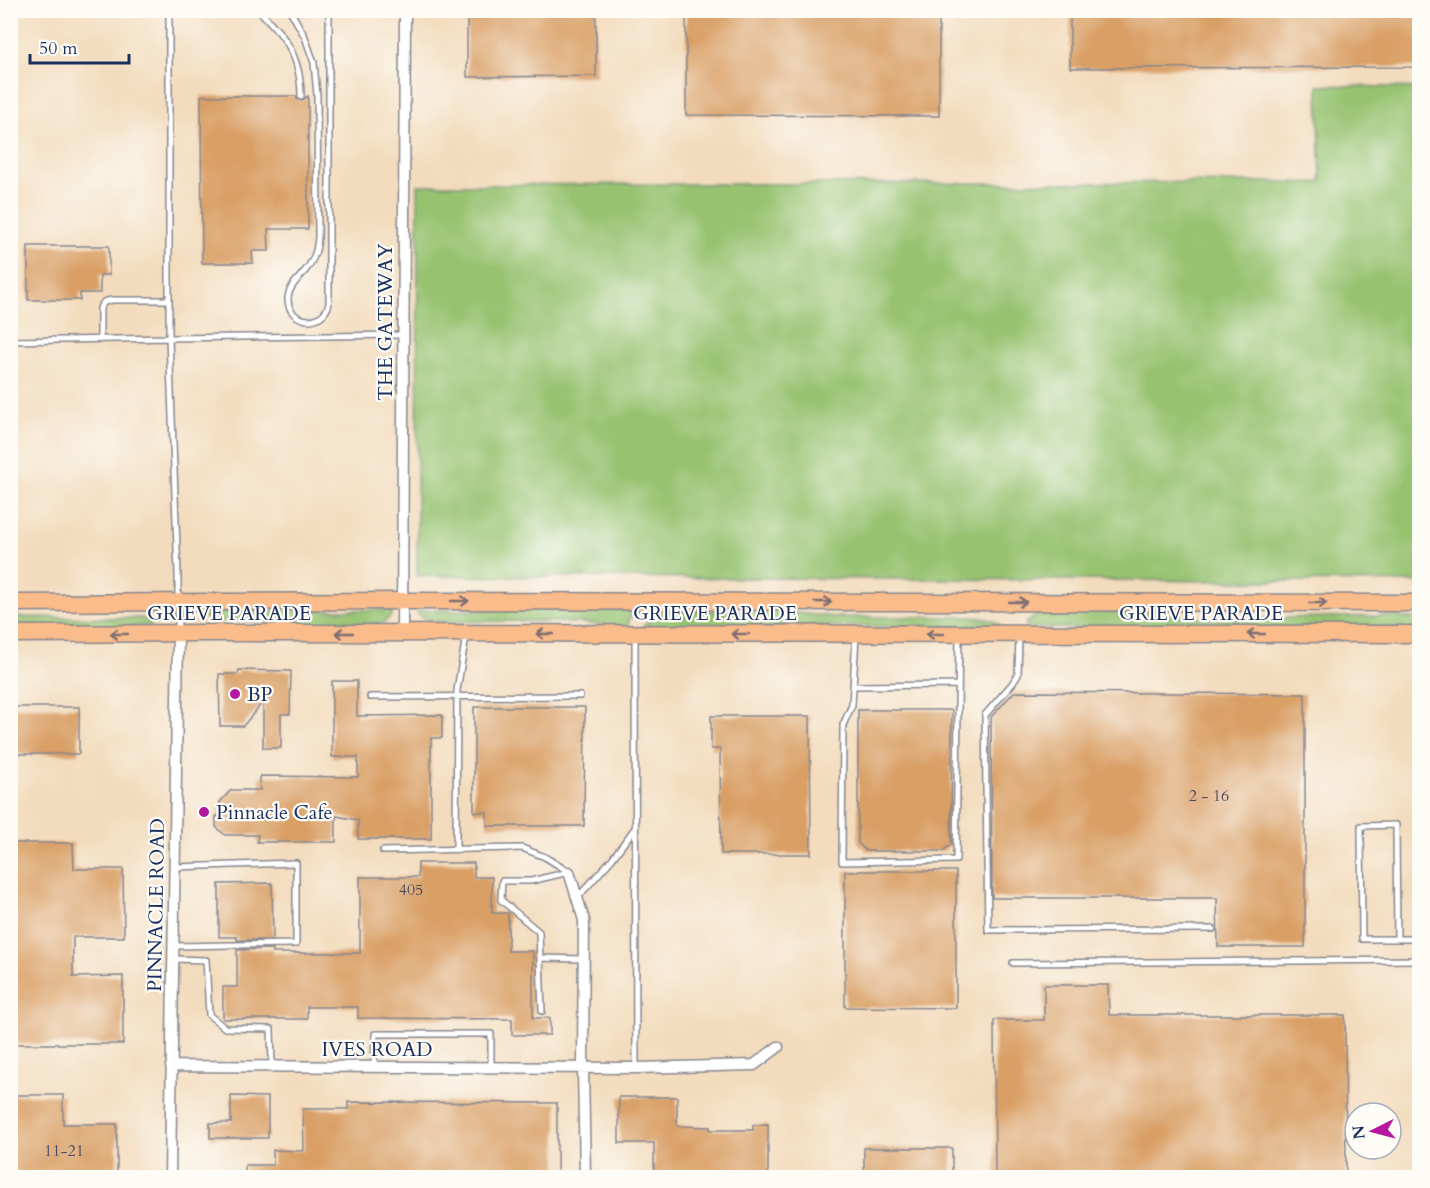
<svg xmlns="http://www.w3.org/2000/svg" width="1430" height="1188" font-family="Cardo,serif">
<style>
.green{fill:#97c371;stroke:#597968;stroke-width:1.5}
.building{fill:#d99f65}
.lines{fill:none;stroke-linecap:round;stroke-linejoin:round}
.lane-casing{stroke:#87868e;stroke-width:8}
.street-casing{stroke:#87868e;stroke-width:13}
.primary-casing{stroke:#87868e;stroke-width:19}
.lane{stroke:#fff;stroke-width:5}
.street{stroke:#fff;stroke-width:10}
.primary{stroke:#fabc8b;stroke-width:16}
.oneway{stroke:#7f6e72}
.poi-dot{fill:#b5179e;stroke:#fdfcf7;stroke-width:2}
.labels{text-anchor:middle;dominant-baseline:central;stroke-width:4.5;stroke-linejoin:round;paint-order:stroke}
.number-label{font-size:16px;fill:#4a4b60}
.street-label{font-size:20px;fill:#1b2f5e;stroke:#fdfcf7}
.poi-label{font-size:20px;fill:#1b2f5e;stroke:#fdfcf7;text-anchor:start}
</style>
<rect width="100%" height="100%" fill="#fdfcf7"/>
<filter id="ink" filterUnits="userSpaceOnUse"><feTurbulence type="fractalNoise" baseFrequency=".0167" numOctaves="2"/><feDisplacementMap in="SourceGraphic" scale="12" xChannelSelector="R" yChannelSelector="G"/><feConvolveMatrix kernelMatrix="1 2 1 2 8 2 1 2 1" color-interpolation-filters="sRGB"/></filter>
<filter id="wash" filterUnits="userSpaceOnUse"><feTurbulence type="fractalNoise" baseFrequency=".008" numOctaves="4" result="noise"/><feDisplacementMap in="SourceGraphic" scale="24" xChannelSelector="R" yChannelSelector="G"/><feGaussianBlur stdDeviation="1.35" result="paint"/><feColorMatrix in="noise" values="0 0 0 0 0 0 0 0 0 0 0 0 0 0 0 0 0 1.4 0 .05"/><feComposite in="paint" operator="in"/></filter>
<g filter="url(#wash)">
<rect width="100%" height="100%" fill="#f3dcbd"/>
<path class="green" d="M1318,85L1419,88V582L417,576L418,185L1321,182Z
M204,610H389L392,612V615L382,624L357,628L290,622L214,621L200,616L198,613Z
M420,610H634L629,620L628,628L583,623L526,621L436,622L422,617L417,613Z
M1049,610L1146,612L1206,619L1389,616L1420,619L1419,628H1027L1026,623L1039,614Z
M671,611H777L835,617H973C983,618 993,619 1001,626L643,627C650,617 660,613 671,611Z
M10,617L141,618C146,619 150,620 152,625L150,626L11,629Z"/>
<g id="blocks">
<path class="building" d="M467,10H596V76L467,77Z
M686,10H939V116L686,115Z
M1070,10H1419V67L1070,68Z
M201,96H296L297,99L301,101L308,96V229H268L269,251H252L253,263H202Z
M28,246H109V275H100V293H80V300H28Z
M239,670L291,671L290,714H281V748H263V702L243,726H220L219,674H238Z
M332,681H357V716L442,715V738H431V839H358V820L336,816V842H257L258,835H225L216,827V816H219L220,802L231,790H260V776L358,777V757H332Z
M1014,692L1305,694V947H1218L1217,898H992L991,717Z
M10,707H79V754H10Z
M474,707H585L584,826H487V812H474Z
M858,710H952L951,844L943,851H866L858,843Z
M711,716H810L811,854H721L720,749H711Z
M10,843H73L74,869H123L124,937H73V977L123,976V1044H10Z
M418,863H474V877H492V913H508V951H533V1018H550V1035H512V1019L358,1018V1007H307V1019H223V987H237V950L273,949V953H360V877H418Z
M845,871H956V1008L845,1007Z
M272,883L273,940H237V937H219V884Z
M1044,985H1108L1109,1015H1345L1346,1178H995L994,1020H1044Z
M10,1095H63V1124H117V1178H10Z
M231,1096L268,1097V1138H210V1123H231Z
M619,1097H677V1126L710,1127V1130H753V1125L768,1124V1178H654V1143H619Z
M348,1102L557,1103V1178H245V1165H273V1150L304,1151L303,1109H348Z
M864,1148H952V1178H864Z"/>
</g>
</g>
<g filter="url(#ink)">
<use href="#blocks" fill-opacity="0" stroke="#87868e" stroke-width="1.5"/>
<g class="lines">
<g class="lane-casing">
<path id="lane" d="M169,10V338L178,574V630
M259,10C267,19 275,27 282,36C295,53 301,75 301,96
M290,10L305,37L314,63L317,95L318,237C317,247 316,255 310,264C304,275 288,285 288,299C288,324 324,328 329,303V10
M100,340V308L104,302L112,300H169
M10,341L169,338L403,335
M635,634L636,1068
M856,636L852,705L843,725L842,862L956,860L959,635
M1019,636L1018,675L1012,684L985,715L988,930L1213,929
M853,686L958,685
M370,697L580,696
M456,850L457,690L466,636
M383,851L522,848L545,857L569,872
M578,897L612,859L635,828
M1397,939L1396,825L1361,826L1362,939H1420
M174,946L296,944V863L175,867
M541,958L584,959
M173,959L206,960L209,1015L225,1028L271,1029L272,1066
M1013,963L1420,960
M542,1011L539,932L501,900L502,881H531L569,872
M374,1067L375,1034H491V1067"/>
</g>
<g class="street-casing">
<path id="street" d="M402,633L405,10
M569,872L584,920L583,1067L585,1178
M171,1066L636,1068L754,1065L778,1047
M170,1178L178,634"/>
</g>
<g class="primary-casing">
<path id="primary" d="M10,603L401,601L1420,603
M10,634L217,633L1420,634"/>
</g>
<use href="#lane" class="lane"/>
<use href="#street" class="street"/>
<use href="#primary" class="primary"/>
</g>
<defs><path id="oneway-shaft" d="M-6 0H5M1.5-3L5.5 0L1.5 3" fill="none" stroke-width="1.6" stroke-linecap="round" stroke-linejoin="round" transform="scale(1.5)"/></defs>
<g class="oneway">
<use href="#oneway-shaft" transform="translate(460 601)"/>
<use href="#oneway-shaft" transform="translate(823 602)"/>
<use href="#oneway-shaft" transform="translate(1018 602)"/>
<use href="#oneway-shaft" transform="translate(1318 603)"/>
<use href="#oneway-shaft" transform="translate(344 633) rotate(-180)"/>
<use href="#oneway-shaft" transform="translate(119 634) rotate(180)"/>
<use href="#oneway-shaft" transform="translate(545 634) rotate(-180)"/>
<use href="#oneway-shaft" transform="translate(740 634) rotate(-180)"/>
<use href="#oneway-shaft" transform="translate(935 634) rotate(-180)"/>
<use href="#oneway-shaft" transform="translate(1256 634) rotate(-180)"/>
</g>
</g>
<g class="poi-dot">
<circle cx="235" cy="694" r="6"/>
<circle cx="204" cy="812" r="6"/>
</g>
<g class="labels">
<g class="number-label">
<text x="1209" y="796">2 - 16</text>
<text x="411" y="890">405</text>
<text x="64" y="1151">11-21</text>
</g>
<g class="street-label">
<text transform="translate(385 322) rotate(-90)">THE GATEWAY</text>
<text x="229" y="613">GRIEVE PARADE</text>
<text x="715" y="613">GRIEVE PARADE</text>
<text x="1201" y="613">GRIEVE PARADE</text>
<text transform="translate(156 905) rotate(-89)">PINNACLE ROAD</text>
<text x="377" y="1049">IVES ROAD</text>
</g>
<g class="poi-label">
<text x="247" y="694">BP</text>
<text x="216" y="812">Pinnacle Cafe</text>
</g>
</g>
<rect width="1430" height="1188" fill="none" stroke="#fdfcf7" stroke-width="36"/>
<g transform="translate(1373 1131) rotate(264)"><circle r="28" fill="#fdfcf7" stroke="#a3aaba" stroke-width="1.5"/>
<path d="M0-4.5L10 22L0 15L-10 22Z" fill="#b5179e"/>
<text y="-9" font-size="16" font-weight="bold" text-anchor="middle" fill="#1b2f5e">N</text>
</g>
<path d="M30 54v9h99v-9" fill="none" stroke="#1b2f5e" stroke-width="3"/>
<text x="39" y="54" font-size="18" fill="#1b2f5e" stroke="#fdfcf7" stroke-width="4.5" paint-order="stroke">50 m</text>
</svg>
